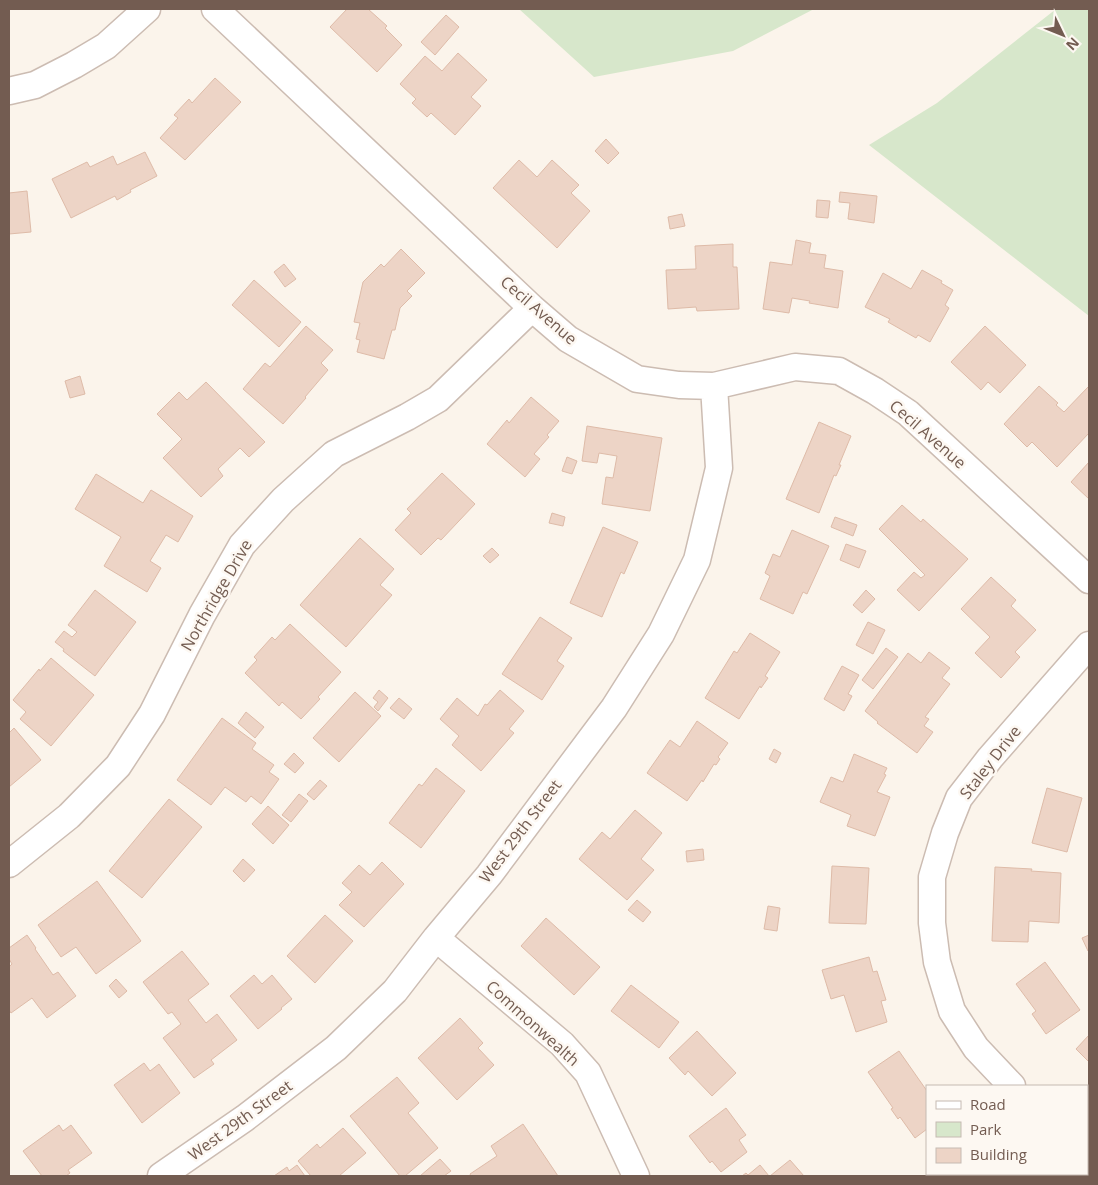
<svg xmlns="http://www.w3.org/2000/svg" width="1098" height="1185" font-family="'Open Sans',sans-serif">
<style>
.green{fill:#d7e7cb}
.building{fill:#edd4c6;stroke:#debba8}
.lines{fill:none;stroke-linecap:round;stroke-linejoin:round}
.street-casing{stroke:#ccbcb2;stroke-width:29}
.street{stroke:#fff;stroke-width:26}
.labels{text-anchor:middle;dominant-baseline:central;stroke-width:5;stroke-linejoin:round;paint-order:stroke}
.street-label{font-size:16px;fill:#735c51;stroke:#fdf8f2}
</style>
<rect width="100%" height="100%" fill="#fbf4eb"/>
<path class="green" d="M519,9H814L733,51L594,77Z
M1056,9H1089V316L869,145L937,103Z"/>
<path class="building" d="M347,9H368L387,26L385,28L402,45L377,72L330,27Z
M446,15L459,27L435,55L421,42Z
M458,53L487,80L471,97L481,106L455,135L431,113L427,117L412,103L416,99L400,84L425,56L442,71Z
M215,78L241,102L185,160L160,138L178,118L174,115L189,99L192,103Z
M606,139L619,153L608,164L595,151Z
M145,152L157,176L130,190L131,192L117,200L115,196L71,218L52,179L87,162L90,167L113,156L117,165Z
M519,160L537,177L552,160L579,185L571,193L590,211L557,248L493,188Z
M27,191L31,232L9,234V193Z
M840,192L877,196L874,223L848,219L850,203L839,202Z
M817,200L830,201L828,218L816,217Z
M682,214L685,226L670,229L668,217Z
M796,240L811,243L809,253L826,255L824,268L843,271L838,308L809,303L810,301L792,298L789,313L763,309L770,262L792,265Z
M733,244V267H737L739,309L697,311L696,307L668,309L666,270L696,269L695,246Z
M401,249L425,273L407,291L412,296L400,308L395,330H392L384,359L357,352L360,340L356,339L360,323L354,322L363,282L381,264L384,267Z
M284,264L296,279L285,287L274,272Z
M922,270L942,281L941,283L953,290L945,305L949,308L930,342L918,335L916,338L888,322L890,319L865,307L883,273L911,289Z
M254,280L301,322L279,347L232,305Z
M306,326L333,350L321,363L328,370L305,397L306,398L283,424L243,389L265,363L270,367Z
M985,326L1026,365L1000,393L988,382L981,390L951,362Z
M80,376L85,394L70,398L65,381Z
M206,382L265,442L249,457L240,448L218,469L223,476L201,497L163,458L182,439L157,414L179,392L187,400Z
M1039,386L1058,403L1056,405L1064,412L1089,386V433L1057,467L1032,442L1027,447L1004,424Z
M531,397L559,421L547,435L549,437L534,454L540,459L525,477L487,444L507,420L509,423Z
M819,422L851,436L839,465H841L836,476L834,475L819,513L786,499Z
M587,426L662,438L650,511L602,504L606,477L613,478L617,456L599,453L597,463L582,461Z
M567,457L577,461L572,474L562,471Z
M1089,462V499L1071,482Z
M442,473L475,504L441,540L438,538L421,555L395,530L411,513L407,509Z
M96,474L143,503L151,490L193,516L178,542L166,535L150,561L161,568L147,592L104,566L121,537L75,509Z
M902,505L921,522L923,519L968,559L919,611L897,590L914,572L921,578L925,575L879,529Z
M552,513L565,517L563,526L549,523Z
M835,517L857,525L853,536L831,527Z
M603,527L638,542L624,574L621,572L602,617L570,603Z
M792,530L829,546L807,594L803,592L793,614L760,599L770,576L765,573L773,554L780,557Z
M360,538L394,569L380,585L392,595L346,647L300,605Z
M846,544L866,551L859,568L840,560Z
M492,548L499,555L490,563L483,556Z
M991,577L1016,600L1011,606L1036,630L1015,652L1020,657L1001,678L975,653L990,637L961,609Z
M95,590L136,622L95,676L63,651L64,649L55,642L64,631L72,637L77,632L68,625Z
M866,590L875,599L862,613L853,605Z
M540,617L572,638L557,661L564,666L542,700L502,674Z
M868,622L885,630L873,654L856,645Z
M290,624L341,672L318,697L320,699L301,719L282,702L279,706L245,673L257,660L254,657L272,637L275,640Z
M750,633L780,652L765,676L768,678L761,688L760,686L739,719L705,698L734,651L737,653Z
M886,648L898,657L873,689L862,680Z
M929,652L950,668L942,678L950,684L925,717L929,719L924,726L933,732L917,753L877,723L878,722L865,711L908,653L921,663Z
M51,658L94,695L51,746L20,719L26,712L13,700L39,669L40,671Z
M842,666L859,675L848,694L852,696L844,711L824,699Z
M379,690L388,698L378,711L374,707L378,702L373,698Z
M500,690L524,711L509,729L514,733L481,771L452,745L459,736L440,719L457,698L478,716L485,704L487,705Z
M355,692L381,716L339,762L313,738Z
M399,698L412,709L404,719L390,708Z
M246,712L264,727L255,738L238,723Z
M222,718L256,743L252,749L274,765L269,772L279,779L261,804L251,796L246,802L225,787L211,805L177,780Z
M697,721L728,743L718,757L720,759L716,765L714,764L703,782L702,780L687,801L647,773L670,740L680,747Z
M14,728L41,760L9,787V733Z
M774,749L781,753L776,763L769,759Z
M294,753L304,763L295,773L284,764Z
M854,754L887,768L884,774L886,775L877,792L890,797L875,836L847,826L851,815L820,802L831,777L843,782Z
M436,768L465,791L421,848L389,823L419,784L422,786Z
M320,780L327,786L314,800L307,794Z
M1047,788L1082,798L1067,852L1032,843Z
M299,794L308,801L291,822L282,815Z
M169,799L202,827L142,898L109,871Z
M268,806L289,825L273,844L252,824Z
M635,810L662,833L641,859L654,870L627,900L579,859L602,832L610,839Z
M703,849L704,860L687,862L686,851Z
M243,859L255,870L244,882L233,871Z
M382,862L404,884L364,927L339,905L352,892L342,883L359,865L370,875Z
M832,866L869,868L866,924L829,923Z
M995,867L1032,869L1031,871L1061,873L1059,923L1029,921L1028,942L992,941Z
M97,881L141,941L96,974L76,947L61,957L38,925Z
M637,900L651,912L643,922L628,910Z
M768,906L780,908L777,931L764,929Z
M325,915L353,941L315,983L287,956Z
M546,918L600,967L574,995L521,946Z
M27,935L36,948L35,949L53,975L58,972L76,996L47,1018L32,998L11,1013L9,1010V967L12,964L9,959V948Z
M1089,935V950L1088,951L1082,938Z
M182,951L209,984L188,1000L206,1023L217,1014L237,1040L211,1060L214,1064L194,1078L163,1038L181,1024L172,1012L168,1014L143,982Z
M869,957L873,972L877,971L886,1000L881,1001L887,1022L856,1032L844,995L831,999L822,970Z
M1045,962L1080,1010L1046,1034L1032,1014L1036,1011L1016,984Z
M254,975L262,984L272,975L292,999L281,1008L282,1009L258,1029L230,996Z
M116,979L127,991L119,998L109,986Z
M631,985L679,1022L659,1048L611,1011Z
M460,1018L483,1043L478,1048L494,1065L457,1100L418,1058Z
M697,1031L736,1073L712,1096L688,1071L685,1075L669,1058Z
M1089,1035V1062L1076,1049Z
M899,1051L927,1091V1129L915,1138L900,1117L898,1119L891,1109L893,1108L868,1072Z
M144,1063L150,1071L159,1064L180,1093L142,1123L114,1085Z
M397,1077L419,1103L408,1113L438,1148L405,1176H400L350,1116Z
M726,1108L746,1135L739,1140L747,1152L721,1172L712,1161L710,1163L689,1136Z
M523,1124L558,1176H471L470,1174L497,1156L491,1146Z
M59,1125L63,1131L71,1125L92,1153L68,1170L70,1173L66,1176H42L23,1151Z
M343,1128L366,1153L339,1176H311L298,1161L317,1144L320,1148Z
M440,1159L451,1171L444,1176H420Z
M790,1160L804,1176H770Z
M297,1165L305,1176H274L287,1167L289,1171Z
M760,1165L769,1176H742L746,1173L748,1175Z
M933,1174H983L985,1176H931Z"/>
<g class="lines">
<g class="street-casing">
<path id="street" d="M215,9L532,308L568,339L637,379L679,385L714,386L795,367L839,371L875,391L908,413L1089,580
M9,91L35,85L74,65L106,46L147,9
M9,864L69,816L118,766L152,714L202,615L242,545L283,500L334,454L407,417L438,399L532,308
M436,938L562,1044L588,1073L636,1176
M1012,1086L976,1048L952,1011L937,962L932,923V877L945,833L959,798L990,758L1089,645
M1087,1155L1089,1157
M161,1176L245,1118L336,1048L395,991L436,938L489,875L614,708L661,634L697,560L719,468L714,386"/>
</g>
<use href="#street" class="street"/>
</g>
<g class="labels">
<g class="street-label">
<text transform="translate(539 310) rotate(41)">Cecil Avenue</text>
<text transform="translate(928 434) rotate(41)">Cecil Avenue</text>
<text transform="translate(216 595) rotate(-60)">Northridge Drive</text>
<text transform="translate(990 762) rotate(-52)">Staley Drive</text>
<text transform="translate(520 831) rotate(-53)">West 29th Street</text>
<text transform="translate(533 1023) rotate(42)">Commonwealth</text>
<text transform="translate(240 1120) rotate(-36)">West 29th Street</text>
</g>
</g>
<rect width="1098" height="1185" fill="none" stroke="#735c51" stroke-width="20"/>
<rect x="926" y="1085" width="162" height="90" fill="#fdf8f2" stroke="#c6bab2"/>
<rect x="936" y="1101" width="25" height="8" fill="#ffffff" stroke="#c6bab2"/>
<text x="970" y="1110" font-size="15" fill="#735c51">Road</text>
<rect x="936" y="1122" width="25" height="15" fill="#d7e7cb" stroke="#c6bab2"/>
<text x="970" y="1135" font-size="15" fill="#735c51">Park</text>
<rect x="936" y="1148" width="25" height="15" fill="#edd4c6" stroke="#c6bab2"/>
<text x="970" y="1160" font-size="15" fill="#735c51">Building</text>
<g transform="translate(1063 35) rotate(133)" stroke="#fdf8f2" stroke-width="4" paint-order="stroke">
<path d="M0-4L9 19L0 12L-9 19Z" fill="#735c51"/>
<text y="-8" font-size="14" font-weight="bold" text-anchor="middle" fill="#735c51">N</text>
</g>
</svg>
